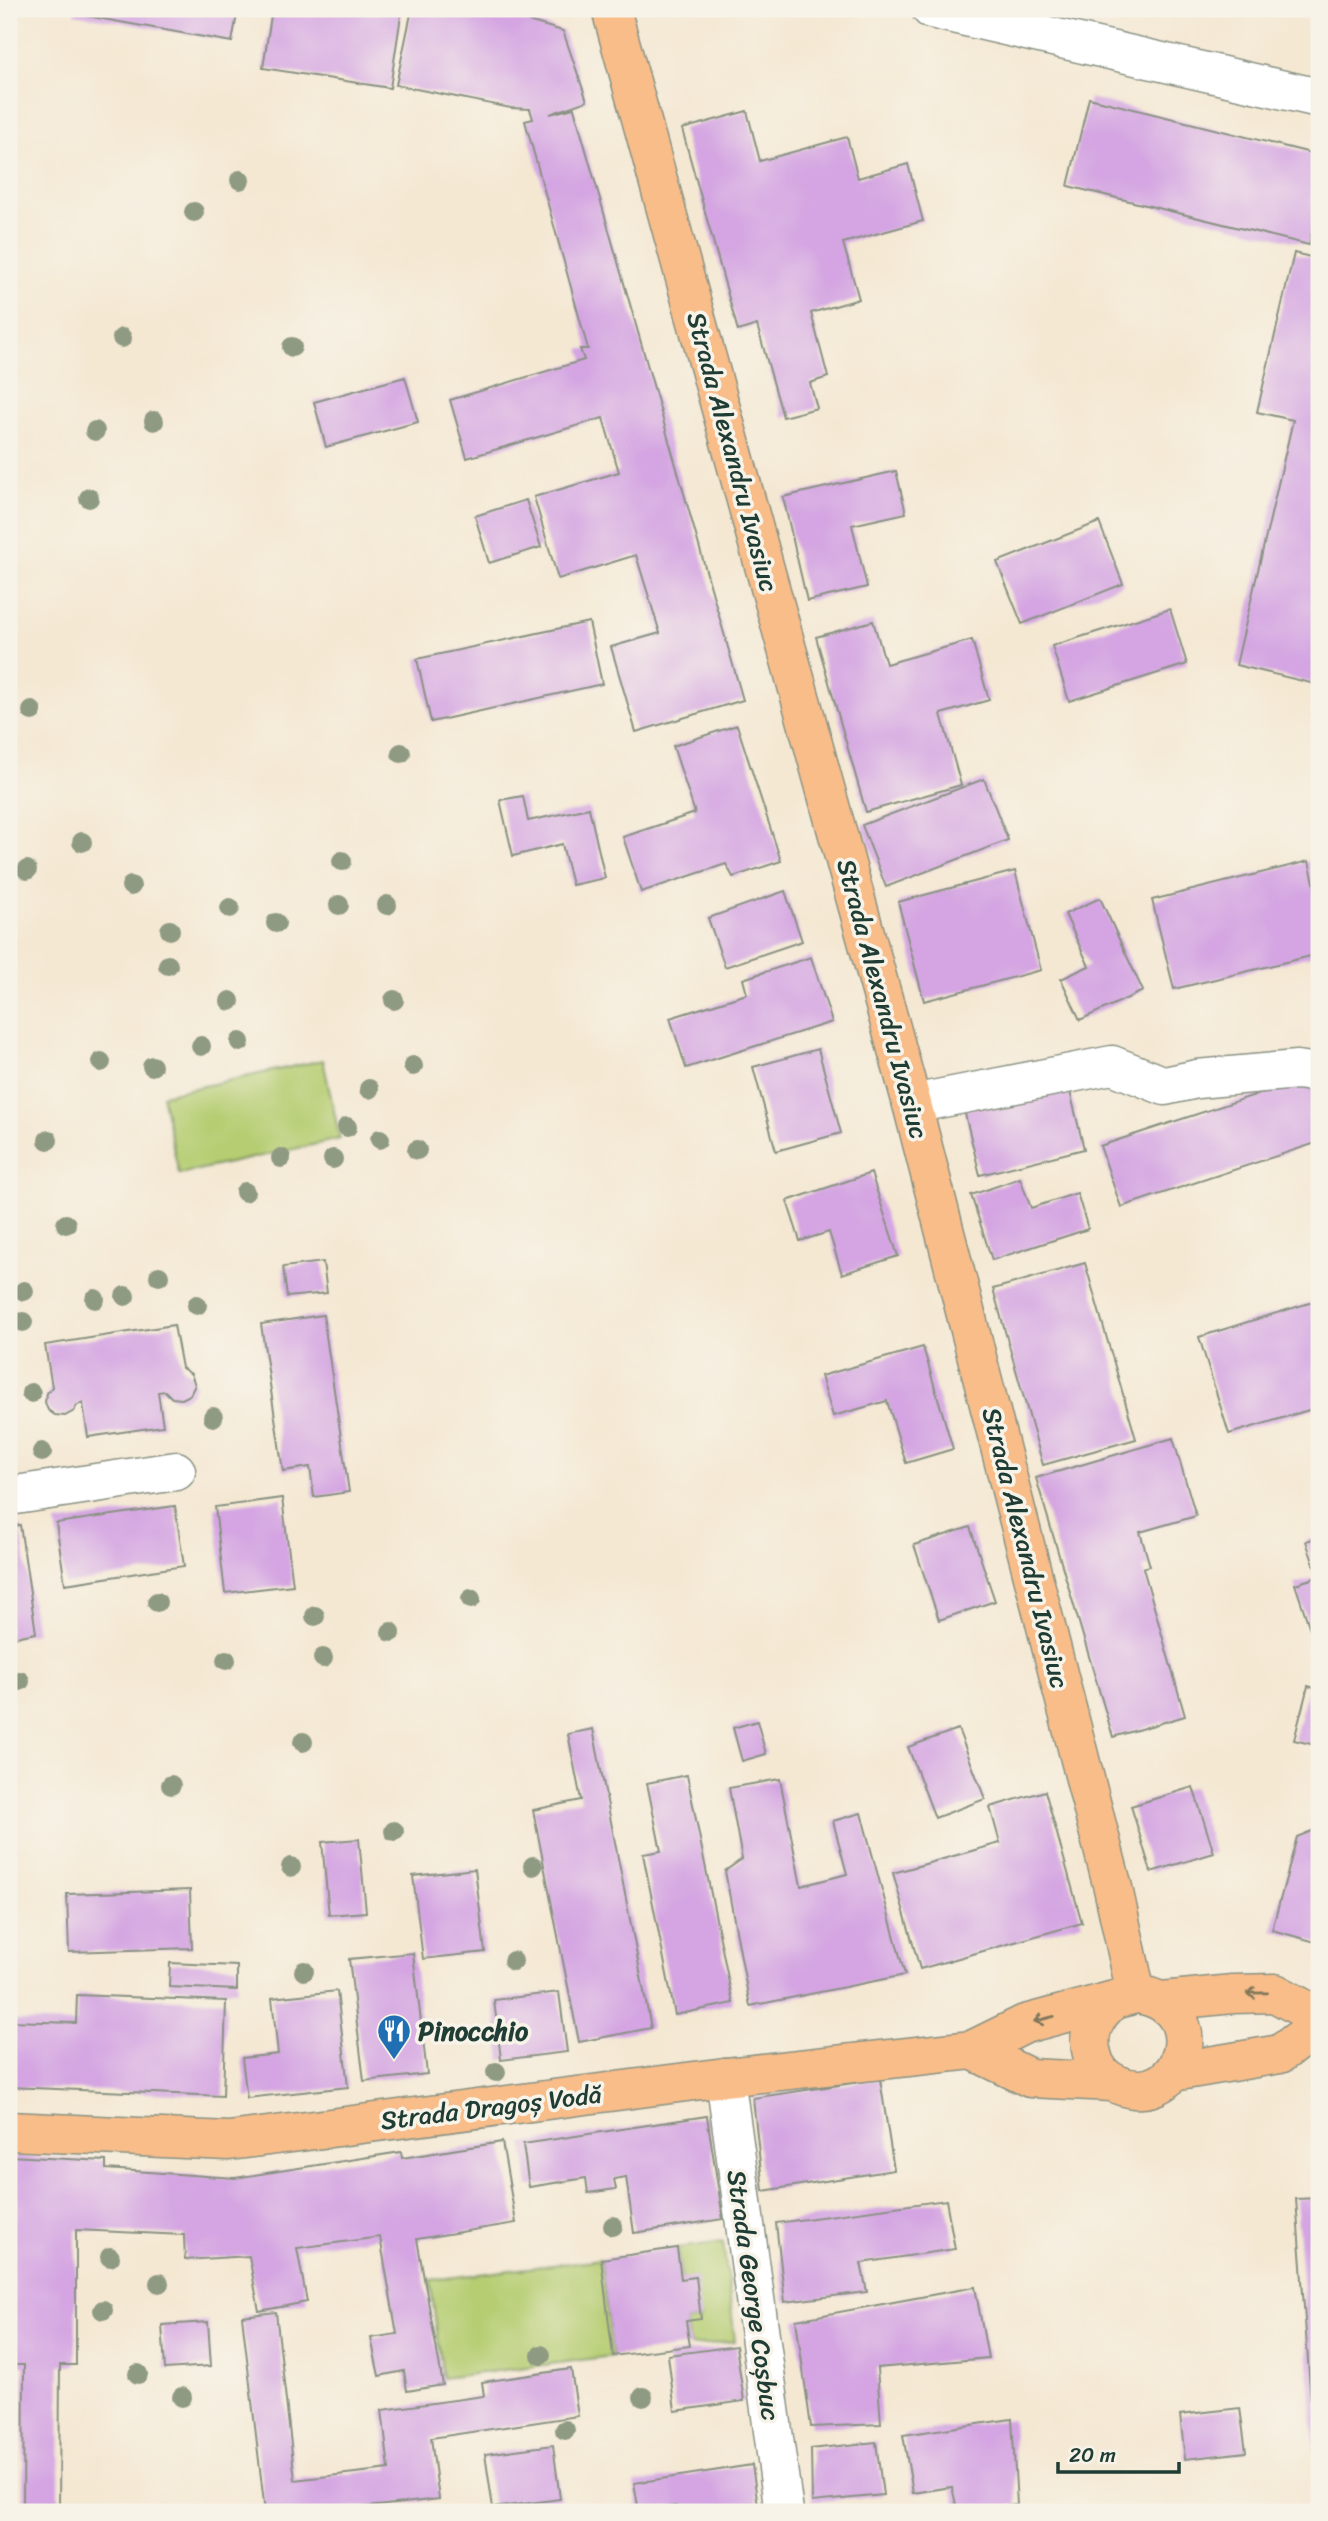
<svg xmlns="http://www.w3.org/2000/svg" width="1328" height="2521" font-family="Sriracha,sans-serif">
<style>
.green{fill:#b6cd72;stroke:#6a8553;stroke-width:2}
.building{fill:#d4a5e2}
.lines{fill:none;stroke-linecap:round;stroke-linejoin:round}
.minor-casing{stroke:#8a9284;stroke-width:41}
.major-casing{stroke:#8a9284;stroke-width:41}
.minor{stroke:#fff;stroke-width:38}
.major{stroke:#f8bd89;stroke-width:38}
.tree{fill:#8f9a82}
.oneway{stroke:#81775a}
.labels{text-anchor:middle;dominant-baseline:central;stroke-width:7;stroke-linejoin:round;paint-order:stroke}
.street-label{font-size:26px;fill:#1f3d34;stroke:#f7f3e8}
.poi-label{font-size:26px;font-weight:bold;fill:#1f3d34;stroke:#f7f3e8;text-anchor:start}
</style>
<rect width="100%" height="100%" fill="#f7f3e8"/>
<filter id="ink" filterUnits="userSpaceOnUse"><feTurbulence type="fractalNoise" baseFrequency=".0143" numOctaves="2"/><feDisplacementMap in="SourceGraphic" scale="14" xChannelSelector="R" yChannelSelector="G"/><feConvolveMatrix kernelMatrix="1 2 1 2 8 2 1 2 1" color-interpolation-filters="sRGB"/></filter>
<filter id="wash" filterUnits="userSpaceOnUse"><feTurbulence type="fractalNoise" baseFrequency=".00686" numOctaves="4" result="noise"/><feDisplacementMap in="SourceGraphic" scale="28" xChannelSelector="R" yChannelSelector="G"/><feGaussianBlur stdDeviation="1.57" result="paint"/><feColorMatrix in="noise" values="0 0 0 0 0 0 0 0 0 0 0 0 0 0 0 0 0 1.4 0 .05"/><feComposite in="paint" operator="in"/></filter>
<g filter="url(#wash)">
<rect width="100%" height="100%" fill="#f4e8d3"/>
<path class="green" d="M323,1060L340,1139L179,1174L162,1095Z
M723,2242L735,2341L690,2346L686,2321L701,2319L681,2279L677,2248Z
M601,2259L613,2356L443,2378L430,2280Z"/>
<g id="blocks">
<path class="building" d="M76,9H238L232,42L75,14Z
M272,9H402L390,88L263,68Z
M412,9H470L528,21L563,31L587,101L550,114L574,108L743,700L636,732L611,647L660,633L636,555L558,579L534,497L619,472L603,418L467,458L450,400L584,360L580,349H588L525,121L533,119L530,109L511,108L396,85Z
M1089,98L1319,155V203L1309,245L1068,186Z
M747,111L760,161L847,137L858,178L908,164L923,221L843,243L859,299L811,313L828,377L810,383L817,408L783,417L757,325L738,331L682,129Z
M1294,253L1319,259V685L1236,665L1293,420L1257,412Z
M405,377L418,422L326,447L314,402Z
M896,471L906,513L852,525L867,587L807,601L783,497Z
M526,500L541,547L489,563L475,516Z
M1099,522L1123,584L1022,624L997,562Z
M1170,609L1187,664L1069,701L1052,646Z
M873,621L886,664L972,640L989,700L941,714L961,785L866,812L816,637Z
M589,622L602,684L431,722L417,659Z
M737,725L781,861L733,877L726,864L641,892L623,837L695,813L673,746Z
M984,779L1008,840L886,887L862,825Z
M523,796L528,821L589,808L605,878L572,885L562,844L513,856L500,800Z
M1309,861L1319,904V954L1174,989L1152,900Z
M1015,871L1041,970L924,1001L898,902Z
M785,891L802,941L725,967L708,918Z
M1100,898L1143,991L1080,1020L1061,979L1089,966L1065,914Z
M811,957L832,1022L686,1068L670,1018L747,994L743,979Z
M818,1049L841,1133L776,1151L753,1067Z
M1319,1074V1142L1121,1207L1100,1146Z
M1068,1083L1084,1149L980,1175L964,1110Z
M871,1173L898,1256L842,1274L829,1232L800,1241L787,1201Z
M1020,1178L1031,1208L1077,1193L1088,1229L992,1260L971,1195Z
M323,1262L327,1293L287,1297L283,1267Z
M1085,1263L1136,1439L1043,1465L993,1289Z
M1319,1300V1407L1229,1434L1199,1337Z
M323,1315L349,1492L314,1497L310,1467L283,1471L261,1324Z
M174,1325L182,1368L191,1374L195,1385L190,1395L182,1399L172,1398L165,1391L158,1392L163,1426L88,1437L83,1403L77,1405L74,1411L65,1416L55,1415L48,1410L45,1402L47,1393L52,1387L45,1345Z
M923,1347L953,1449L906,1463L887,1401L833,1416L821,1376Z
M1173,1438L1196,1516L1140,1532L1150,1566L1143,1568L1185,1716L1113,1737L1036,1478Z
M282,1498L293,1585L225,1593L215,1507Z
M175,1506L184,1566L65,1584L56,1523Z
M20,1525L36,1633L9,1638V1527Z
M970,1527L995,1601L939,1620L914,1545Z
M1319,1537V1633L1312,1635L1295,1584L1318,1577L1306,1541Z
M1308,1686L1319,1689V1746L1294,1740Z
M757,1721L766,1754L742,1761L733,1728Z
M593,1729L651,2028L579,2042L533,1810L581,1800L568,1734Z
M958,1729L985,1799L935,1818L908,1747Z
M687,1775L733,2003L675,2015L643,1854L661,1851L647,1783Z
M780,1779L801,1886L847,1874L833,1821L861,1813L905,1975L750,2006L725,1871L742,1859L729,1788Z
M1193,1787L1214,1853L1151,1872L1131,1806Z
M1045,1791L1082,1923L920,1969L893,1873L1000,1843L990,1807Z
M1319,1828V1943L1272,1930L1297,1837Z
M359,1839L366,1912L329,1915L322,1842Z
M475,1869L485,1952L423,1959L413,1876Z
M190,1890L192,1948L69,1952L67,1894Z
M9,1947H14V1985L9,1984Z
M413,1953L427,2074L364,2081L349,1959Z
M170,1963L237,1966V1990L169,1987Z
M337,1991L348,2087L247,2098L242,2058L278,2054L272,1998Z
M559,1992L567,2052L501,2060L494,2000Z
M77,1995L226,2001L223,2096L9,2087V2021L76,2023Z
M880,2079L894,2170L763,2191L753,2098Z
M707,2116L723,2219L634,2233L626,2177L614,2179L616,2189L588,2193L586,2178L529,2187L523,2144Z
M502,2142L516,2223L417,2239L443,2385L407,2391L404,2371L379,2376L371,2338L397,2334L380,2237L297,2248L307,2302L259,2311L249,2256L185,2260L184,2235L76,2230V2365H60L59,2512H23L24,2365H9V2156L106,2161V2169L235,2178L401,2152L402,2158Z
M1319,2198V2455H1315L1296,2199Z
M946,2200L955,2249L861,2263L867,2292L785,2302L776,2223Z
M677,2248L681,2279L696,2277L701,2319L686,2321L690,2346L613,2356L601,2259Z
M975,2287L988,2358L877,2368L881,2424L811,2427L796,2320Z
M276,2312L295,2480L389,2469L382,2410L484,2396L482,2382L571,2369L578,2416L431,2438L439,2499L322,2512H265L242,2316Z
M208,2322L211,2366L165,2369L162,2325Z
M736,2346L744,2401L675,2411L668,2355Z
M1240,2408L1246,2452L1185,2459L1180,2415Z
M1012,2419L1017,2505L957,2509L952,2487L913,2493L903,2435Z
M876,2442L883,2495L812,2502L811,2449Z
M553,2445L560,2499L493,2508L485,2454Z
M752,2465L759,2512H677L676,2506L639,2512L634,2483Z"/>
</g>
</g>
<g filter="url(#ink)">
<use href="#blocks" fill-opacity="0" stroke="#8a9284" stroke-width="2"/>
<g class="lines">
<g class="minor-casing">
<path id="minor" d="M931,9L1319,98
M912,1104L1112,1065L1165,1086L1197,1079L1297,1070L1319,1073
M9,1496L176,1471
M725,2077L784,2512"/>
</g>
<g class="major-casing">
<path id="major" d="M611,9L912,1104L1113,1888L1136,1994
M1162,2001L1233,1994L1275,1993L1319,2017
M972,2050L1030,2078L1112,2082
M1173,2072L1280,2054L1319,2025
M9,2131L229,2141L725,2077L972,2050L1025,2024L1136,1994C1216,2004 1184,2111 1119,2085C1105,2080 1095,2069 1092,2054C1086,2033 1095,2016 1111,2002"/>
</g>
<use href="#minor" class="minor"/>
<use href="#major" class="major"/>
</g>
<g class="tree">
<circle cx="240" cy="180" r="10"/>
<circle cx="194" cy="212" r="10"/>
<circle cx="122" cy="338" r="10"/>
<circle cx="292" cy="347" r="10"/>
<circle cx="154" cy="421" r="10"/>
<circle cx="95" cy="431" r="10"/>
<circle cx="89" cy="498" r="10"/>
<circle cx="32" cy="711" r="10"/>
<circle cx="401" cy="753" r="10"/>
<circle cx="82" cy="842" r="10"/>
<circle cx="342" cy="861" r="10"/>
<circle cx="27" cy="870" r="10"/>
<circle cx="131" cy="886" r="10"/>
<circle cx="339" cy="905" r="10"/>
<circle cx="387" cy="905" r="10"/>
<circle cx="230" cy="908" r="10"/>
<circle cx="276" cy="923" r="10"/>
<circle cx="170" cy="930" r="10"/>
<circle cx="168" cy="965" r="10"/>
<circle cx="394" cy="1000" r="10"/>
<circle cx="230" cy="1001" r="10"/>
<circle cx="240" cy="1042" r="10"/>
<circle cx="201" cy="1046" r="10"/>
<circle cx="101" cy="1062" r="10"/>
<circle cx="152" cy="1066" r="10"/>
<circle cx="413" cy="1066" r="10"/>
<circle cx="369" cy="1089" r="10"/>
<circle cx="347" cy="1127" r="10"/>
<circle cx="380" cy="1139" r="10"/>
<circle cx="48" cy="1140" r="10"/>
<circle cx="417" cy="1150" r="10"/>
<circle cx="281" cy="1158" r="10"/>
<circle cx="333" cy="1159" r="10"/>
<circle cx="245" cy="1192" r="10"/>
<circle cx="66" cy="1224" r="10"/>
<circle cx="159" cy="1276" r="10"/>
<circle cx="24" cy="1291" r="10"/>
<circle cx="125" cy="1296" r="10"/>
<circle cx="95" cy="1299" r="10"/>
<circle cx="197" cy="1305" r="10"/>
<circle cx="23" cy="1322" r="10"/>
<circle cx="31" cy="1393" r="10"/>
<circle cx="213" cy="1417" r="10"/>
<circle cx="42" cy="1452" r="10"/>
<circle cx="471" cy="1599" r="10"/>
<circle cx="157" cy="1602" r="10"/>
<circle cx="315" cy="1616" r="10"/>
<circle cx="391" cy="1632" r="10"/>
<circle cx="323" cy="1658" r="10"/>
<circle cx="226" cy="1660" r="10"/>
<circle cx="20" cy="1681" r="10"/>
<circle cx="303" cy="1742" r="10"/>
<circle cx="171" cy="1785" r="10"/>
<circle cx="394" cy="1831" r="10"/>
<circle cx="533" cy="1866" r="10"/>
<circle cx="291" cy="1867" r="10"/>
<circle cx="513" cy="1961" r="10"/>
<circle cx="304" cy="1971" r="10"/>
<circle cx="496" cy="2072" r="10"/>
<circle cx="613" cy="2226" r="10"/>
<circle cx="110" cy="2257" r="10"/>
<circle cx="159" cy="2283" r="10"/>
<circle cx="103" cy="2310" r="10"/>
<circle cx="541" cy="2355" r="10"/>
<circle cx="138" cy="2374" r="10"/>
<circle cx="182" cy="2397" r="10"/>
<circle cx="643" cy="2397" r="10"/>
<circle cx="565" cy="2430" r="10"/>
</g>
<defs><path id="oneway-shaft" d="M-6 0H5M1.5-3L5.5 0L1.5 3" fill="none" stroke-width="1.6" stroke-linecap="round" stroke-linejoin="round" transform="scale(1.75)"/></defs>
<g class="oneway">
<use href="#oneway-shaft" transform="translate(1257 1993) rotate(179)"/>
<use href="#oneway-shaft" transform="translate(1044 2019) rotate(166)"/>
</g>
</g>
<defs>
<g id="restaurant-pin" transform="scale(1.75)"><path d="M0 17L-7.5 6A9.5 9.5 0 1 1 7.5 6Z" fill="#1f6fb2" stroke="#f7f3e8"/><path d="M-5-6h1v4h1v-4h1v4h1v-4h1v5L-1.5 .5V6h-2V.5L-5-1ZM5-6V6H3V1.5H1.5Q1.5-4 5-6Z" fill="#fff"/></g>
</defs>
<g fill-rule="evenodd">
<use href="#restaurant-pin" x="394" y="2031"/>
</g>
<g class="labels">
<g class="street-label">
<text transform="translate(733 452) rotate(75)">Strada Alexandru Ivasiuc</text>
<text transform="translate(883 999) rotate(75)">Strada Alexandru Ivasiuc</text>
<text transform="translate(1026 1548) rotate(76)">Strada Alexandru Ivasiuc</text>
<text transform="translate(491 2107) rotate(-7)">Strada Dragoș Vodă</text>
<text transform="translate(754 2295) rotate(82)">Strada George Coșbuc</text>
</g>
<g class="poi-label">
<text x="418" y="2031">Pinocchio</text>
</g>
</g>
<rect width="1328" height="2521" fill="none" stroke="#f7f3e8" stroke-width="35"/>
<path d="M1058 2462v10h121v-10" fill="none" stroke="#1f3d34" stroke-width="3.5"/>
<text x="1069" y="2462" font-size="21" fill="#1f3d34" stroke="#f7f3e8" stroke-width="5" paint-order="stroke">20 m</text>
</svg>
